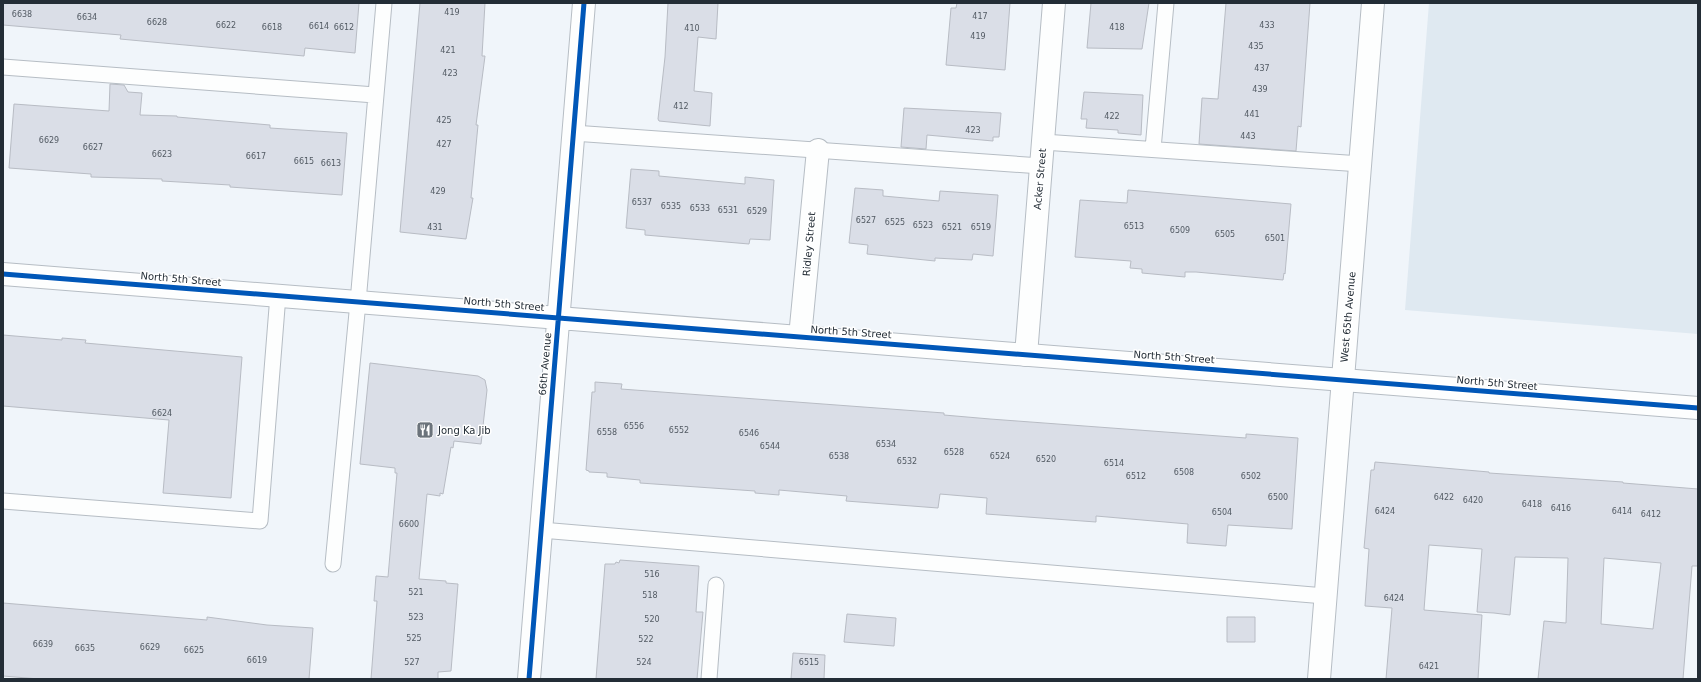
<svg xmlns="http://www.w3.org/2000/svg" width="1701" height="682" font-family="'DejaVu Sans',sans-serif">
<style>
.built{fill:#dfe9f1}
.building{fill:#dadee7;stroke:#b8bcc4;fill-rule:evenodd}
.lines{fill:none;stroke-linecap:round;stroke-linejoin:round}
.service-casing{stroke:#b6bdc4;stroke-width:17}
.minor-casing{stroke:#b6bdc4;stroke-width:24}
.tertiary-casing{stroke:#b6bdc4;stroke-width:24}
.service{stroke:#fdfefe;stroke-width:15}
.minor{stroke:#fdfefe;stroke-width:22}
.tertiary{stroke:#fdfefe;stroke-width:22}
.cycleway-casing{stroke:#fff;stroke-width:8}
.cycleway{stroke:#0057b8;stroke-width:5}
.labels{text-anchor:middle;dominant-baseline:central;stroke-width:3;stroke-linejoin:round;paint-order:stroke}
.number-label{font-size:8px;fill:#525a63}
.street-label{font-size:10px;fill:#232d36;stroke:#fff}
.poi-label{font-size:10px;fill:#232d36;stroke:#fff;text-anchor:start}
</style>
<rect width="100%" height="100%" fill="#f0f5fa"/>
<path class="built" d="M1429,3H1698V334L1405,310Z"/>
<path class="building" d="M3,3H359L355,53L305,48L304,56L120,39L121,35L3,25Z
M420,3H485L482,56H485L476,125H478L471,198H473L466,239L400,232Z
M668,3H718L716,39L698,37L694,91L712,93L710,126L659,121L658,119L665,57Z
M957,3H1010L1005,70L946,65L951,8H956Z
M1091,3H1149L1142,49L1087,48Z
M1226,3H1310L1301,127L1298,126L1296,151L1199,144L1202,98L1218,99Z
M110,84L124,85L128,92L142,93L140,115L177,116V117L270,125V128L347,133L342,195L230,187V185L162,181V179L91,177V174L9,168L14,104L109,111Z
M1084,92L1143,95L1141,135L1118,133V130L1086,128L1087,119H1081Z
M904,108L1001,113L999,137H993V141L927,135L926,149L901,147Z
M631,169L659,171V176L745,184V177L774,180L770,240L750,239L749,244L645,235V230L626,228Z
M855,188L883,190V196L939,201L940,191L998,195L993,256L973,254L972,260L935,258V261L867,254L868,245L849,243Z
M1128,190L1291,204L1285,274L1284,273L1283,280L1196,272H1185V277L1142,273V269L1130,268L1131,261L1075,257L1080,200L1127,203Z
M3,335L62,340V338L86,340L85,343L242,357L231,498L163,493L169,420L3,406Z
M370,363L478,376L485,380L487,390L481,444L454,441L453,448L451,447L443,494L440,493V496L427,494L419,579L446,581V583L458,584L451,671L438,672V679H371L377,601H374L376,576L388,577L397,473H395V468L360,464Z
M595,382L622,384L621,389L944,413V415L990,419L1246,438V434L1298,438L1292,529L1228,525L1226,546L1187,543L1188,524L1096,516V522L986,514L987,498L940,494L938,508L846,501L847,496L779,490V495L755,493V491L640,483V480L607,477V473L589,472V471L586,470L592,392H595Z
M1375,462L1489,472V473L1623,482V483L1698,489V566H1692L1683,679H1538L1544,621L1566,623L1568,558L1515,557L1510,615L1494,613L1477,612L1482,549L1429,545L1424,610L1482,615L1478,679H1386L1392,608L1365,606L1369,549L1364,548L1371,470H1374ZM1604,558L1661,563L1653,629L1601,624Z
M620,560L699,566L696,612H703L697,679H596L605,564H615L616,562L619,563Z
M3,603L207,620V617L267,625L313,628L309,679H39L3,676Z
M847,614L896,618L894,646L844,642Z
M1227,617H1255V642H1227Z
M793,653L825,655L824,679H791Z"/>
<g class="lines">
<g class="service-casing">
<path id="service" d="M3,67L375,95
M573,133L1041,166
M1043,142L1361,164
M1153,149L1166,3
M3,501L260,521L278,295
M541,530L1325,596
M333,564L358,302L384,3
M709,679L716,585"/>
</g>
<g class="minor-casing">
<path id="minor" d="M800,337L818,150
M1026,355L1054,3
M1319,679L1373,3"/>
</g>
<g class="tertiary-casing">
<path id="tertiary" d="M3,274L1698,408
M529,679L584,3"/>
</g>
<use href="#service" class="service"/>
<use href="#minor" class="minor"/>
<use href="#tertiary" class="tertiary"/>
<g class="cycleway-casing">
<path id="cycleway" d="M3,274L1698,408
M529,679L584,3"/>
</g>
<use href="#cycleway" class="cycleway"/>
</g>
<defs>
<g id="restaurant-square" transform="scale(0.9)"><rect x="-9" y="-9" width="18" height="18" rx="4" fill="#6b737b" stroke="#fff"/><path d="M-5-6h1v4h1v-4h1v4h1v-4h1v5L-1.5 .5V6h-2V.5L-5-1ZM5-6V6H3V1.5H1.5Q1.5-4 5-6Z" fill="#fff"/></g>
</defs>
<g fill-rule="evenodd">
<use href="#restaurant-square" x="425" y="430"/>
</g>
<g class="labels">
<g class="number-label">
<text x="452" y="12">419</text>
<text x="22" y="14">6638</text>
<text x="980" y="16">417</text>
<text x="87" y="17">6634</text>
<text x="157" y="22">6628</text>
<text x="226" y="25">6622</text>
<text x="1267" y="25">433</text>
<text x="319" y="26">6614</text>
<text x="272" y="27">6618</text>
<text x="344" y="27">6612</text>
<text x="1117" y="27">418</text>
<text x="692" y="28">410</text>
<text x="978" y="36">419</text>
<text x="1256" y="46">435</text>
<text x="448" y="50">421</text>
<text x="1262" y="68">437</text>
<text x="450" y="73">423</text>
<text x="1260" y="89">439</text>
<text x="681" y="106">412</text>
<text x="1252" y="114">441</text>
<text x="1112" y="116">422</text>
<text x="444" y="120">425</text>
<text x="973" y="130">423</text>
<text x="1248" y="136">443</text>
<text x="49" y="140">6629</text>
<text x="444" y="144">427</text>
<text x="93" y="147">6627</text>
<text x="162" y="154">6623</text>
<text x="256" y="156">6617</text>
<text x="304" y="161">6615</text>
<text x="331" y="163">6613</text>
<text x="438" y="191">429</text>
<text x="642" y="202">6537</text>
<text x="671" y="206">6535</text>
<text x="700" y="208">6533</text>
<text x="728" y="210">6531</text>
<text x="757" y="211">6529</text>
<text x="866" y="220">6527</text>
<text x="895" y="222">6525</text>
<text x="923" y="225">6523</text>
<text x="1134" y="226">6513</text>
<text x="435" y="227">431</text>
<text x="952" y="227">6521</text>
<text x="981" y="227">6519</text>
<text x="1180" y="230">6509</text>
<text x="1225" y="234">6505</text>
<text x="1275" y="238">6501</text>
<text x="162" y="413">6624</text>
<text x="634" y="426">6556</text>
<text x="679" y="430">6552</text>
<text x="607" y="432">6558</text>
<text x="749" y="433">6546</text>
<text x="886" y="444">6534</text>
<text x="770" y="446">6544</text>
<text x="954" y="452">6528</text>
<text x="839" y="456">6538</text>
<text x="1000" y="456">6524</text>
<text x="1046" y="459">6520</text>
<text x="907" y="461">6532</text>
<text x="1114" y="463">6514</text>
<text x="1184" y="472">6508</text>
<text x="1136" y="476">6512</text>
<text x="1251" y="476">6502</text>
<text x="1278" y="497">6500</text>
<text x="1444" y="497">6422</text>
<text x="1473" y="500">6420</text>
<text x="1532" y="504">6418</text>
<text x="1561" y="508">6416</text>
<text x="1385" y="511">6424</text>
<text x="1622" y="511">6414</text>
<text x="1222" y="512">6504</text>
<text x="1651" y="514">6412</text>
<text x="409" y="524">6600</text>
<text x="652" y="574">516</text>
<text x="416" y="592">521</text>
<text x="650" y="595">518</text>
<text x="1394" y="598">6424</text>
<text x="416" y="617">523</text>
<text x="652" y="619">520</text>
<text x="414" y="638">525</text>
<text x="646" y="639">522</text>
<text x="43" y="644">6639</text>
<text x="150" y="647">6629</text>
<text x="85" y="648">6635</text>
<text x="194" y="650">6625</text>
<text x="257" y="660">6619</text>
<text x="412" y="662">527</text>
<text x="644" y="662">524</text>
<text x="809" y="662">6515</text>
<text x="1429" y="666">6421</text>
</g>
<g class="street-label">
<text transform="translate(1040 179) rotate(-85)">Acker Street</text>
<text transform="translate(809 244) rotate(-85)">Ridley Street</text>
<text transform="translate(181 279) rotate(5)">North 5th Street</text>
<text transform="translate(504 304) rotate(5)">North 5th Street</text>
<text transform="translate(1348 317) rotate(-85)">West 65th Avenue</text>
<text transform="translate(851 332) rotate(4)">North 5th Street</text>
<text transform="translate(1174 357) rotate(4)">North 5th Street</text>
<text transform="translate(545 364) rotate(-85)">66th Avenue</text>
<text transform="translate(1497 383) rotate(5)">North 5th Street</text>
</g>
<g class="poi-label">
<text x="438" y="430">Jong Ka Jib</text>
</g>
</g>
<rect width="1701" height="682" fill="none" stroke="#232d36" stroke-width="8"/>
</svg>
